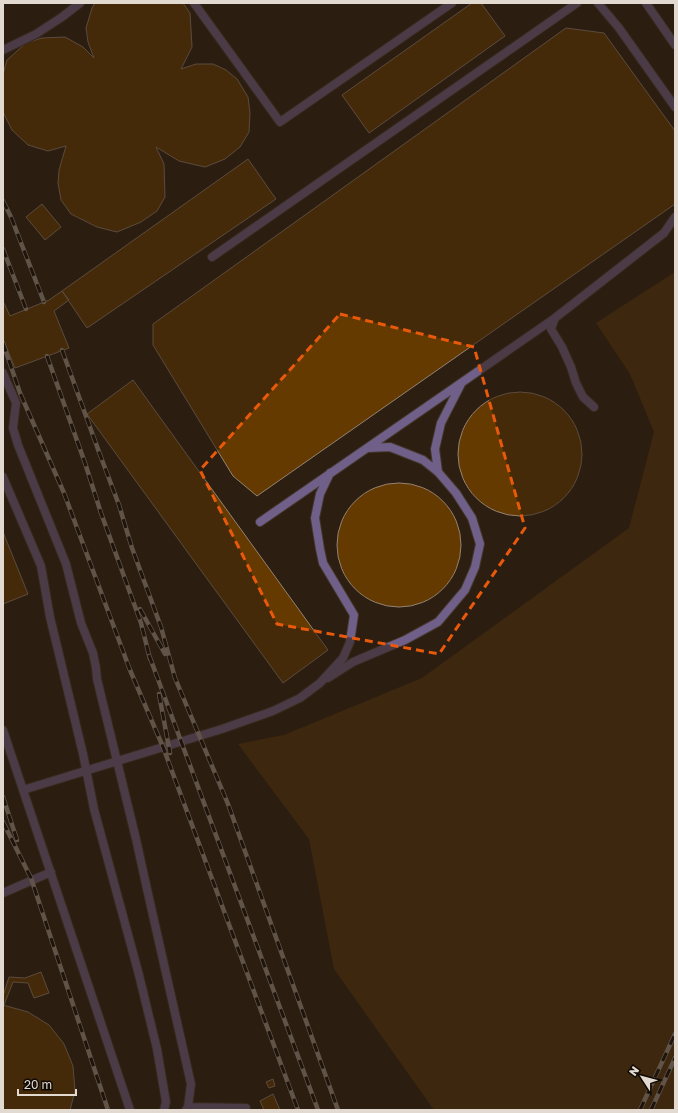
<svg xmlns="http://www.w3.org/2000/svg" width="678" height="1113" font-family="'Golos Text',sans-serif">
<style>
.green{fill:#53330d}
.building{fill:#653a00;stroke:#948373}
.lines{fill:none;stroke-linecap:round;stroke-linejoin:round}
.service-casing{stroke:#45382c;stroke-width:10}
.service{stroke:#706089;stroke-width:8}
.rail-casing{stroke:#a0958a;stroke-width:4.5}
.rail{stroke:#100a05;stroke-width:3;stroke-dasharray:9;stroke-linecap:butt}
.marked{fill:none;stroke:#e8590c;stroke-width:3;stroke-dasharray:8 5;stroke-linejoin:round}
</style>
<rect width="100%" height="100%" fill="#2c1e11"/>
<path class="green" d="M675,272V1110H434L334,969L309,839L238,744L284,735L422,678L629,528L654,432L630,374L596,323Z"/>
<path class="building" d="M95,3H183L190,13L192,47L181,69L196,64H213L226,70L237,79L248,97L250,113L249,132L240,147L225,159L205,167L179,161L156,147L164,164L165,197L157,211L141,222L117,232L97,227L71,214L61,200L58,183L59,170L66,146L48,151L28,145L12,130L3,112V74L7,60L26,43L42,38L65,37L83,47L94,58L88,42L86,28L92,8Z
M472,3H481L505,36L369,133L342,95Z
M566,28L604,33L675,131V204L257,496L233,476L153,345V324Z
M248,159L276,199L87,328L62,291Z
M42,204L61,227L45,240L26,217Z
M62,291L69,300L54,311L69,348L15,368L3,339V303H4L10,316L49,300Z
M133,380L328,650L283,683L87,414Z
M458 454a62 62 0 1 1 124 0a62 62 0 1 1-124 0Z
M337 545a62 62 0 1 1 124 0a62 62 0 1 1-124 0Z
M3,532L28,594L3,604Z
M41,972L49,993L34,998L28,983L13,982L4,1005H3V996L9,977L25,978Z
M3,1005L28,1012L49,1025L64,1044L73,1066L75,1091L70,1110H3Z
M273,1079L275,1086L269,1088L266,1082Z
M273,1094L280,1110H264L260,1101Z"/>
<g class="lines">
<g class="service-casing">
<path id="service" d="M194,3L280,122L452,3
M598,3L619,28L675,107
M646,3L675,45
M3,50L36,34L62,17L80,3
M212,257L577,3
M3,373L16,403L13,428L18,445L66,564L81,623L93,653L96,668L97,679L136,839L147,889L191,1084L188,1107L186,1110
M594,407L583,397L576,383L571,367L562,347L551,329L555,318L664,233L675,217
M438,472L435,449L441,423L461,384
M3,477L41,566L50,617L83,754L94,809L139,975L157,1049L166,1102L164,1110
M260,522L555,318
M328,678L353,662L405,640L438,622L465,590L475,567L480,544L472,518L456,493L438,472L423,460L390,447L368,448
M3,730L130,1110
M23,790L222,729L273,711L300,698L320,683L343,658L350,642L354,615L323,563L320,549L315,518L320,494L330,473
M3,893L51,872
M188,1107L246,1108"/>
</g>
<use href="#service" class="service"/>
<g class="rail-casing">
<path id="rail" d="M3,201L11,217L44,302
M3,249L26,309
M3,343L20,393L64,493L130,670L163,747L298,1110
M62,350L99,452L119,505L132,548L161,627L175,678L228,804L338,1110
M47,356L85,463L101,513L141,623L150,659
M140,609L165,654
M149,655L318,1110
M159,694L170,753
M3,797L17,840
M3,822L31,878L108,1110
M640,1110L675,1034
M651,1110L675,1058"/>
</g>
<use href="#rail" class="rail"/>
</g>
<path d="M0 0H678V1113H0ZM340,314L474,347L525,528L439,654L277,624L200,470Z" fill="#2c1e11" fill-opacity=".55" fill-rule="evenodd"/>
<path class="marked" d="M340,314L474,347L525,528L439,654L277,624L200,470Z"/>
<rect width="678" height="1113" fill="none" stroke="#e2d9d0" stroke-width="8"/>
<g transform="translate(642 1077) rotate(306)" stroke="#100a05" stroke-width="3" paint-order="stroke">
<path d="M0-3L7 15L0 10L-7 15Z" fill="#e2d9d0"/>
<text y="-6" font-size="11" font-weight="bold" text-anchor="middle" fill="#e2d9d0">N</text>
</g>
<path d="M18 1089v6h58v-6" fill="none" stroke="#e2d9d0" stroke-width="2"/>
<text x="24" y="1089" font-size="12" fill="#e2d9d0" stroke="#100a05" stroke-width="3" paint-order="stroke">20 m</text>
</svg>
